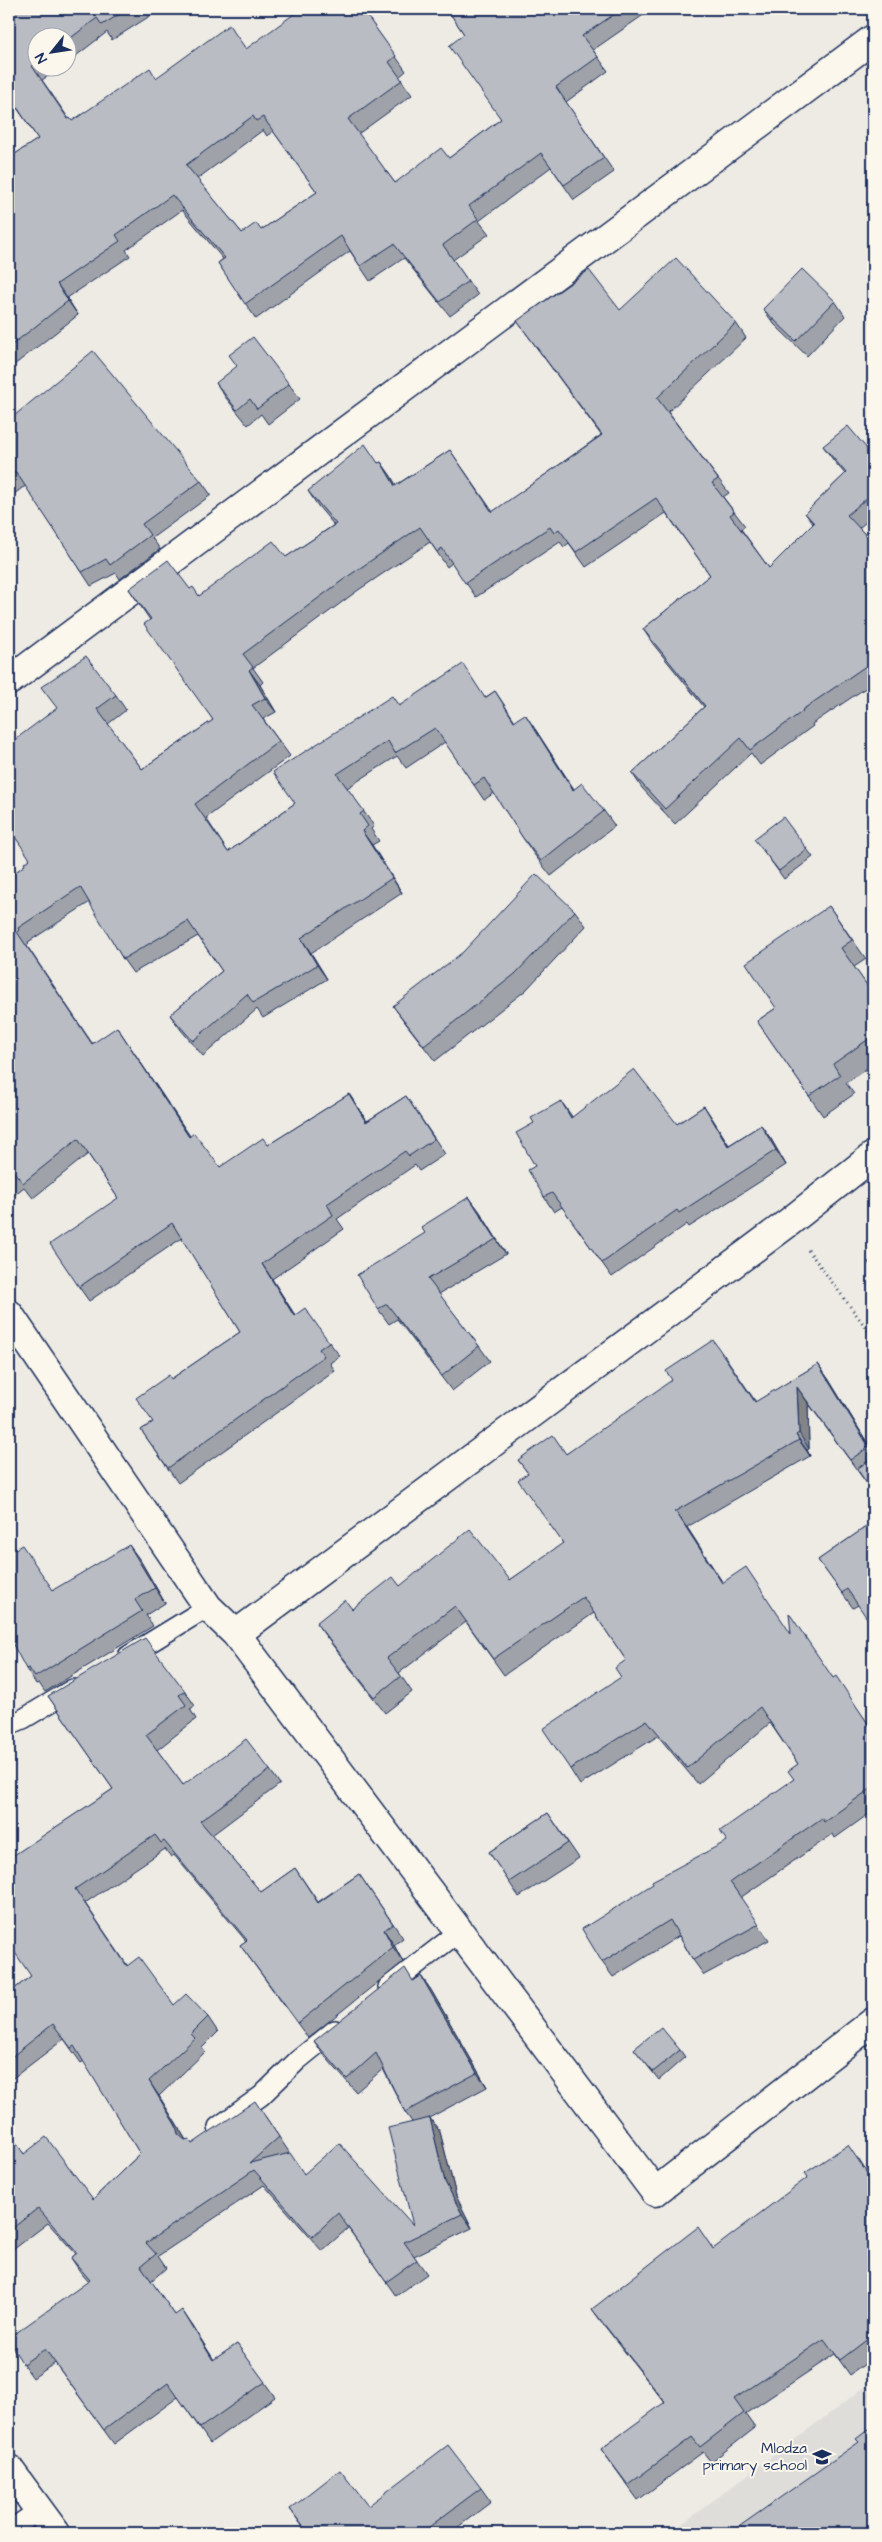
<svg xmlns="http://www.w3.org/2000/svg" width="882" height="2542" font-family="'Architects Daughter',sans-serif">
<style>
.built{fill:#deddda}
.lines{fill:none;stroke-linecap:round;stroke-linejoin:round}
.service-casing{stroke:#1b2f5e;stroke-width:22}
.minor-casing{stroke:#1b2f5e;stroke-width:31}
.tertiary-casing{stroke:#1b2f5e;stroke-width:31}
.path{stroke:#1b2f5e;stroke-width:3;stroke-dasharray:1 4;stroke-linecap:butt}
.service{stroke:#fbf7ec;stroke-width:19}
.minor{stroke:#fbf7ec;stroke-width:28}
.tertiary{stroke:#fbf7ec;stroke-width:28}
.wall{fill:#9fa2a8;stroke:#1b2f5e;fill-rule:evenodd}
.shaded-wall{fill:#828488;stroke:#1b2f5e}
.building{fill:#b9bcc3;stroke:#1b2f5e;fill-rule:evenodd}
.labels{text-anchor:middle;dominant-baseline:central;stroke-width:4;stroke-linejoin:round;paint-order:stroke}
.poi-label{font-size:15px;fill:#1b2f5e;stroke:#fbf7ec;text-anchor:end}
</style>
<rect width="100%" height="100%" fill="#eeebe4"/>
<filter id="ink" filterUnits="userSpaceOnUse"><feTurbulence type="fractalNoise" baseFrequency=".02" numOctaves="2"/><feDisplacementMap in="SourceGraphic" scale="10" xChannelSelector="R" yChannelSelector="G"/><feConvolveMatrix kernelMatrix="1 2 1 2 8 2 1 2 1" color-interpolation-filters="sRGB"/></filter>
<g filter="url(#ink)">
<path class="built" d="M873,2381V2533H670Z"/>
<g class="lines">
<g class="service-casing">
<path id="service" d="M128,1656L208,1607
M9,1725L23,1719L73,1689
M388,1987L460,1931
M218,2127L261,2096L298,2060L335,2030
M9,2531L39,2510"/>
</g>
<g class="minor-casing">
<path id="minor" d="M9,681L873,39
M9,1314L208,1607L236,1634L655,2192L873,2022
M236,1634L788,1223L873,1156"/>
</g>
<g class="tertiary-casing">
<path id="tertiary" d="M9,2469L56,2533"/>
</g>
<path class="path" d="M808,1250L873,1337"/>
<use href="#service" class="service"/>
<use href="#minor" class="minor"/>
<use href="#tertiary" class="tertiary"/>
</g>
<path class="wall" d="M9,9H161L112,40L107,32L68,62V38H38V68H60L42,80L69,119L72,121L157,78L246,49L362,9L406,71L399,77L412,95L358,134L395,183L449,158L501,119L464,34L447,9H652L593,50L608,71L566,102L614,172L574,200L551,167L479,221L489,234L453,260L478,295L450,316L404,258L370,281L350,251L256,319L218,263L223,259L182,210L126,250L130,256L67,298L78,315L9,369V158L38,139L13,102L9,105ZM263,130L267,136L273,131L317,192L261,230L242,233L197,179Z
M835,301L845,316L807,356L774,324L763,309Z
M620,310L736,323L746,338L668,412L729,493L723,497L745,526L741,529L769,568L813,524L805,513L845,474L834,461L823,446L873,456V516L859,528L873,543V683L812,724L813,726L760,765L751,753L675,824L642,788L632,773L704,707L653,644L643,629L710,575L666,513L586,567L569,543L564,547L560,542L476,597L452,563L447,567L430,542L357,591L253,668L263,682L260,685L276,712L263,719L290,756L206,818L228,852L295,803L399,706L486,697L495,691L515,721L535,729L574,789L604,811L615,826L551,876L533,853L523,838L494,793L484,800L445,742L406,768L397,756L347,788L374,826L371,829L379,841L372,845L402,893L311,953L327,979L263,1018L257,1009L203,1056L181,1030L170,1015L222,971L198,936L133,973L123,959L90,902L28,942L29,944L27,946L92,1043L127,1042L190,1136L220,1167L268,1145L349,1094L367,1121L406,1096L445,1154L419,1171L415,1165L337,1219L344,1229L272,1279L295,1315L329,1342L340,1356L330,1363L335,1371L178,1483L141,1430L153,1422L171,1379L240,1332L182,1238L89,1301L79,1287L118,1198L88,1154L33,1198L24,1187L14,1195L9,1188V877L25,865L30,859L9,744L116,695L126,710L108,724L142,769L213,720L150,620L129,589H190L199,596L286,557L334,525L318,506L308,491L381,462L396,485L450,450L493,512L601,435L517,321Z
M216,383L289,384L300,399L268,424L261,414L248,425L226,398Z
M9,420L201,481L211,495L152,538L160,549L120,579L116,573L91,586L26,486L22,488L9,498Z
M760,846L807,849L813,857L784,879Z
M829,906L866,959L854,967L873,994V1064L846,1083L854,1094L823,1116L757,1021L776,1008Z
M575,911L586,926L526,990L435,1061L404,1021L393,1006Z
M704,1106L729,1145L761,1125L771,1139L786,1165L689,1227L687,1224L612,1277L562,1207L554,1212L544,1197L535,1166L534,1123L573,1117L677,1124Z
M469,1197L480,1212L506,1254L439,1294L479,1346L490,1361L452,1391L397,1319L389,1324L378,1309L425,1233Z
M724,1355L756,1402L818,1364L829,1380L873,1452V1492L808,1403L809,1449L807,1450L810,1456L687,1527L723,1583L791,1633L833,1678L872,1728L873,1727V1811L835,1838L833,1834L740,1898L769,1940L704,1975L693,1960L679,1936L613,1977L602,1962L727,1841L794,1779L798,1764L770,1723L698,1784L658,1736L580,1785L570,1769L621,1677L626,1660L594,1613L504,1675L466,1622L399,1673L412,1692L385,1713L327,1638L316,1623L352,1609L400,1586L510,1580L563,1544L528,1473L518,1460L566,1454Z
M873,1522L858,1605L853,1608L818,1560Z
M14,1550L53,1590L140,1560L165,1603L146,1615L153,1626L45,1692L39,1683L36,1684L26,1669Z
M185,1691L195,1706L190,1709L196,1719L157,1750L183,1785L270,1770L280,1784L212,1835L261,1892L295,1868L318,1902L359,1874L403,1938L394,1945L403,1962L308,2038L240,1945L246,1941L174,1855L171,1857L165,1849L85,1903L127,1965L174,2005L208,2017L218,2032L202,2048L205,2052L159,2096L186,2140L192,2144L265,2116L289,2152L287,2153L304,2174L413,2225L412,2122L405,2112L383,2069L356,2092L323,2054L314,2041L421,1976L431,1990L487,2087L429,2118L440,2132L456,2196L472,2228L414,2256L427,2274L396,2296L348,2228L322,2251L264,2185L158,2256L166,2268L151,2281L175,2315L192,2325L214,2360L237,2344L275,2397L210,2443L178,2397L114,2444L55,2363L33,2378L23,2364L89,2282L81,2273L71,2258L76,2254L48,2223L9,2253V2133L24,2154L93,2199L140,2154L84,2061L81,2063L64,2039L9,2081V1993L31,1976L12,1857L113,1789L48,1696Z
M548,1813L579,1858L519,1897L489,1852Z
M634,2049L680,2050L685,2057L659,2080Z
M859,2160L873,2182V2358L850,2375L835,2354L745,2414L755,2428L711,2462L703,2452L638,2500L601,2449L665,2403L603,2324L592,2309L713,2249Z
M481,2488L491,2502L450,2533H307L290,2509L368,2506Z"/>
<path class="shaded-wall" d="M57,284L67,298L78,315L68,301Z
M381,462L391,476L405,501L395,486Z
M249,670L260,685L276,712L265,698Z
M525,714L535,729L583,804L573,790Z
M362,831L372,845L402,893L392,878Z
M301,938L311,953L327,979L317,965Z
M117,1027L127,1042L199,1151L189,1137Z
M349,1094L359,1109L376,1136L366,1122Z
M561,1101L571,1115L581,1133L571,1118Z
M704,1106L714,1121L738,1160L728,1146Z
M761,1125L771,1139L786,1165L776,1150Z
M469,1197L480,1212L506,1254L496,1239Z
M262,1264L272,1279L304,1331L294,1316Z
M818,1364L829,1380L873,1452V1453Z
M797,1387L808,1403L809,1449L799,1433Z
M796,1435L807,1450L810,1456L799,1440Z
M676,1512L687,1528L733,1599L722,1583Z
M129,1545L140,1560L165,1603L155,1588Z
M384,1930L394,1945L403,1962L393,1947Z
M421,1976L431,1990L487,2087L477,2073Z
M149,2081L159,2096L186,2140L188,2148L178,2134Z
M430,2118L440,2132L456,2196L472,2228L462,2214L445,2182Z
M182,2310L192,2325L223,2375L213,2360Z"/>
<path class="building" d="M9,9H128L102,25L97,18L68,40V38H38V62L32,66L68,119L70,118L72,121L150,68L156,78L229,25L246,49L294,14L291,9H362L396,56L389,62L402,80L348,119L395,183L441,148L449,158L501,119L449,46L464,34L447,9H622L582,36L598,57L556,87L604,158L564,185L541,153L469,206L478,219L443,245L468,281L440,302L394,244L360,266L341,236L245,304L218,263L225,258L172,195L116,235L120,241L57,284L68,301L9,347V158L38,139L9,95ZM253,116L256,121L263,117L317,192L261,230L256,223L242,233L186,165Z
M676,258L736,323L657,398L718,479L712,483L734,512L730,515L769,568L814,523L805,513L846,473L823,446L848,426L873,456V493L847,515L873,543V661L802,710L803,711L750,750L741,738L665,809L632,773L705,706L643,629L710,575L656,498L576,552L559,529L554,533L550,527L465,583L442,548L437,552L420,527L347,577L243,654L253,667L249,670L265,698L252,705L279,741L195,804L228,852L295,803L273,772L392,696L399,706L463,664L485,698L495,691L514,721L525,714L573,790L582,783L604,811L541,861L523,838L484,778L474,785L435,728L395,753L388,741L337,774L364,811L360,814L368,826L362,831L392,878L301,938L317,965L253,1003L247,994L193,1041L170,1015L222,971L188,921L123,959L80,887L18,928L19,930L17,932L92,1044L117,1027L189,1137L194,1133L220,1167L263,1138L268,1145L349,1094L366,1122L406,1096L434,1139L409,1156L405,1151L327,1204L333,1215L262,1264L294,1316L305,1308L329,1342L319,1349L324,1356L168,1468L141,1430L153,1422L136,1398L169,1375L171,1379L240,1332L172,1223L79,1287L50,1244L118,1198L78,1139L23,1183L14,1172L9,1176V877L25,865L24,863L30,859L9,828V744L57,708L41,687L86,656L116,695L97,709L142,769L213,720L144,624L151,619L129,589L168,560L190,589L193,587L199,596L273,541L286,557L336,524L308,491L365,444L378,463L381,462L395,486L450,450L492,512L602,435L517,321L589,270L620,310Z
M802,269L835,301L796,341L763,309Z
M253,337L289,384L257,409L250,399L237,410L216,383L237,366L229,355Z
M93,351L201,481L142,524L150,535L110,565L106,559L82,572L16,472L9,476V420Z
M783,817L807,849L779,871L754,839Z
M536,874L575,911L515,974L424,1046L393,1006L463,952Z
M829,906L852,940L841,948L873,994V1036L833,1064L840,1075L809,1096L757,1021L776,1008L746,963Z
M634,1069L677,1124L704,1106L728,1146L761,1125L776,1150L679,1213L677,1210L602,1263L552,1193L544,1197L528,1170L535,1166L516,1133L534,1123L531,1118L561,1101L571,1118Z
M469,1197L496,1239L428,1279L479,1346L442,1376L387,1304L378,1309L357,1275L425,1233L421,1227Z
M873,1259V1270L868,1262Z
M713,1340L755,1402L818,1364L869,1447L850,1460L797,1387L799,1433L796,1435L799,1440L674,1512H676L722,1583L746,1567L791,1634L789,1613L833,1678L836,1676L871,1728L873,1727V1787L824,1822L822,1818L730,1882L759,1924L693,1960L670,1920L602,1962L582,1929L653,1884L652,1881L727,1841L720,1831L794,1779L788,1771L798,1764L760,1707L687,1768L647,1720L570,1769L543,1729L621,1677L615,1668L626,1660L583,1597L493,1659L455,1606L387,1658L401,1676L374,1697L316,1623L345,1600L352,1609L393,1577L400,1586L470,1529L510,1580L563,1543L518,1480L528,1473L518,1460L553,1435L566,1454L672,1380L666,1371Z
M873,1457V1492L857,1469Z
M873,1522V1627L847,1589L842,1593L818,1560Z
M9,1543L14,1550L22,1545L53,1590L129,1545L155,1588L135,1600L142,1611L35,1677L29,1668L26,1669L9,1637Z
M145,1638L185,1691L179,1695L186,1705L146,1735L183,1785L246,1739L270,1770L200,1821L261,1892L295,1868L318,1903L359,1874L393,1924L384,1930L393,1947L298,2023L240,1945L247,1940L164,1841L161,1843L155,1835L75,1889L127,1966L139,1957L174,2005L186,1994L208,2017L191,2034L195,2038L149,2081L176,2126L178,2134L185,2140L189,2139L192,2144L255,2101L279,2137L250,2163L290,2153L304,2174L339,2143L413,2225L388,2128L430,2118L445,2182L462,2214L404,2242L417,2260L386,2282L338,2213L312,2237L254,2170L146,2243L156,2254L141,2266L175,2315L182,2310L213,2360L237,2344L265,2382L200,2428L168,2383L104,2430L45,2349L23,2364L9,2342V2338L90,2280L71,2258L77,2253L38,2208L9,2231V2133L24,2154L46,2137L93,2199L140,2154L74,2046L71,2048L53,2024L9,2059V1993L31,1976L9,1944V1853L11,1857L113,1789L48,1696Z
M548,1813L568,1843L509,1882L489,1852Z
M405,1968L413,1981L421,1976L477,2073L405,2112L376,2053L347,2079L314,2041Z
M661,2027L680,2050L653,2072L634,2049Z
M848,2145L873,2182V2290L866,2296L873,2305V2335L840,2360L824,2339L734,2399L744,2413L700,2447L692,2437L628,2485L601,2449L665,2402L592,2309L698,2227L713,2249L808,2177L805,2173Z
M873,2426V2533H730L859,2442L856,2439Z
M448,2445L481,2488L421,2533H308L290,2509L340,2470L368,2506Z"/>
</g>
<defs>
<g id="school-bare" transform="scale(1.5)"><path d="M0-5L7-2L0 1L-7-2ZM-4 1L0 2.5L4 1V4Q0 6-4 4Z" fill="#1b2f5e" stroke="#fbf7ec" stroke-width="2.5" paint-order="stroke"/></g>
</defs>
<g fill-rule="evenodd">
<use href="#school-bare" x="822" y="2457"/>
</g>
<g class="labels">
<g class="poi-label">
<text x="807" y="2448">Mlodza<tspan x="807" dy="17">primary school</tspan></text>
</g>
</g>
<rect width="882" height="2542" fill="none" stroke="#fbf7ec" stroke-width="30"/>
<rect x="15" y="15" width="852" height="2512" fill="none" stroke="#1b2f5e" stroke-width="2" filter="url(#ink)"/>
<g transform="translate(52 52) rotate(240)"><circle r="24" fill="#fbf7ec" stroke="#a1a7b3"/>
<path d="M0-4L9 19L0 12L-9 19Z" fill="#1b2f5e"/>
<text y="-8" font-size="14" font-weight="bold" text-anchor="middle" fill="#1b2f5e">N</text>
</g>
</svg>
